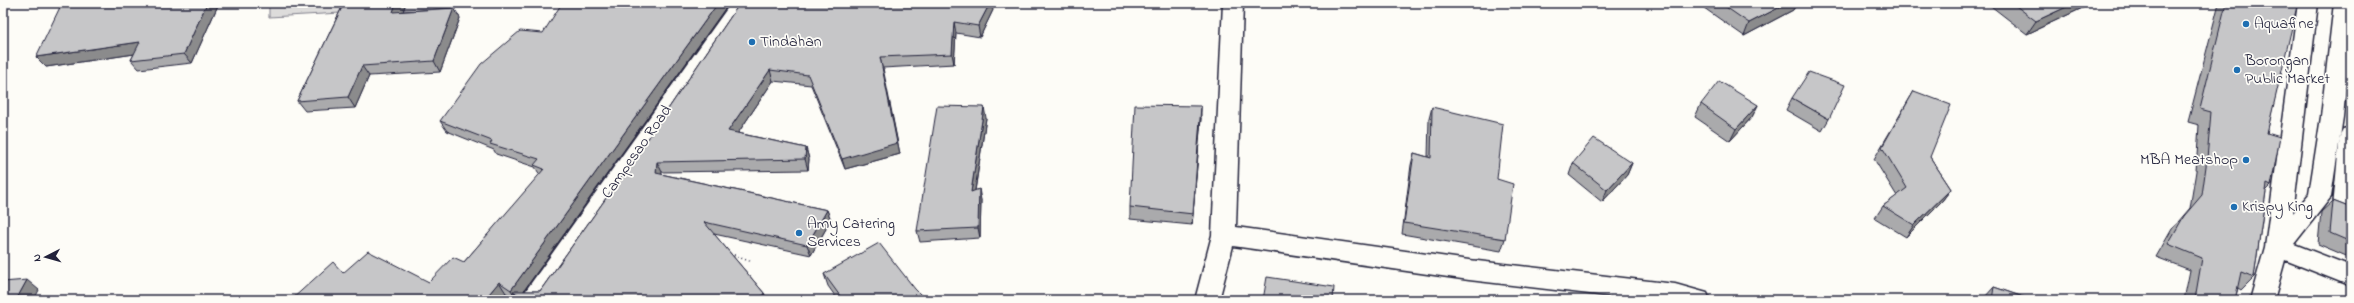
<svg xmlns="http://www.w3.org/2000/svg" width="2354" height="303" font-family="'Indie Flower',sans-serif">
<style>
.green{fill:#dddcdb;stroke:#807f8b}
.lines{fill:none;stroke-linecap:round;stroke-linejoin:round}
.minor-casing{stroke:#22223b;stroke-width:3}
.path{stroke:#22223b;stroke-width:2.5;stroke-dasharray:1 3;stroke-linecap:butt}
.minor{fill:#fdfcf7;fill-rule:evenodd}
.wall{fill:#aaaaac;stroke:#22223b}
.shaded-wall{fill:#8b8b8c;stroke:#22223b}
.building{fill:#c6c6c8;stroke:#22223b}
.poi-dot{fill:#1f6fb2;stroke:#fdfcf7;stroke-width:1.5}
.labels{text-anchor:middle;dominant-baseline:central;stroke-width:3.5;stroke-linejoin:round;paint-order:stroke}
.poi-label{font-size:16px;fill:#22223b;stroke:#fdfcf7;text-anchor:start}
.street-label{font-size:16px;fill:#22223b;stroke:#fdfcf7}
</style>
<rect width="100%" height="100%" fill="#fdfcf7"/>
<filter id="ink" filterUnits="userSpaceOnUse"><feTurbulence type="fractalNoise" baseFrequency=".025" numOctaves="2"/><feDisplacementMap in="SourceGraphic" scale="8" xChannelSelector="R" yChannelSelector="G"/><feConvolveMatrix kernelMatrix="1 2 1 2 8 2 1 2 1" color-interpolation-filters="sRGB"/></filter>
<g filter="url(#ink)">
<path class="green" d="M269,3H485L484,5L269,17Z"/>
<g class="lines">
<g class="minor-casing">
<path id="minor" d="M731,3H751L645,159L545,300H519Z
M1223,3H1243L1236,227L1469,260L1675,284L1707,293L1710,300H1641L1469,280L1233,246L1219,300H1195L1212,235Z
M2298,3H2318L2293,213L2309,194L2321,117L2334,3H2351V33L2343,117L2331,197L2294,244L2351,266V286L2285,260L2274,300H2250L2265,247Z
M2351,127V214L2344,216L2336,213L2333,207L2340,135L2343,129Z"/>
</g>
<path class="path" d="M730,254L751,261
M2074,298L2079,300"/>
<use href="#minor" class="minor"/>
</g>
<path class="wall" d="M62,3H219L192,63L139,69L131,60L134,54L46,67Z
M344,3H406L403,11L454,8L460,18L440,72L369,76L355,108L305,111L297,101Z
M729,3L524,291H540L641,149L740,3L993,10L980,37L956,33L954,64L883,68L900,154L845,169L811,85L773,81L738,133L806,148L809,159L808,170L662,172L661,174L827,210L831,220L811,255L714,234L764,293L767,300H519L518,299L517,300L506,293L343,273L429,282L464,262L540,175L535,167L496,154L494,150L447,131L440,121L543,33Z
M1697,3H1797L1793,10L1744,36Z
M1987,3H2093L2027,34Z
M2219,3H2296L2267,133L2271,186L2266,191L2254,277L2241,290L2238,288L2235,300H2184L2190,270L2156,257L2172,229L2190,208L2196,171L2199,125L2188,122Z
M1914,91L1930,157L1951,189L1942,201L1906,237L1875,218L1883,206L1897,196L1874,159Z
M1792,98L1829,119L1822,131L1786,110Z
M1701,104L1758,105L1752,117L1730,141L1695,117Z
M1432,107L1497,179L1505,239L1501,251L1402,234L1411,165L1414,153L1428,157L1429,119Z
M986,118L975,191L981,200L980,238L920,242L917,231Z
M1201,118L1192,225L1130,219V207Z
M1573,163H1632L1627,175L1602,202L1569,175Z
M2333,201L2351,208V258L2318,244L2321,212Z
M824,274L915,289L926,300H838L828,286Z
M1994,287L2032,300H1984V298Z
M2326,296L2336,300H2321Z"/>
<path class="shaded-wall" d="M207,3H219L192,63L184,54Z
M396,3H406L399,22L393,12Z
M718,3H729L520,296L513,291L518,299L517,300L511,290Z
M990,3H992L993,10L980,37L978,26Z
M1788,3H1797L1793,10L1744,36L1749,23Z
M2075,3H2093L2027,34L2036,21Z
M454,8L460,18L440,72L434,61Z
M954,22L956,33L954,64L952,54Z
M140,42L148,52L46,67L36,57Z
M880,57L900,154L845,169L842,159Z
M362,66L369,76L355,108L348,97Z
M770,70L773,81L732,142L728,131Z
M1758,105L1752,117L1730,141L1736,129Z
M1201,106V118L1192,225L1193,214Z
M984,107L986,118L973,203L971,192Z
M806,148L809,159L808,170L805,159Z
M657,162L662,172L661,183L656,173Z
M1632,163L1627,175L1602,202L1607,190Z
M979,189L981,200L980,238L978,228Z
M1951,189L1942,201L1906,237L1914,225Z
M827,210L831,220L811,255L807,245Z
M27,280L39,290L34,300H16Z
M499,282L506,293L500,300H484Z
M764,293L767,300H760Z"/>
<path class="building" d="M62,3H207L184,54L131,60L140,42L36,57Z
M344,3H396L393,12L454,8L434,61L362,66L348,97L297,101Z
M562,3H718L511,290L499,282L484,300H291L333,262L343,273L368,251L429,282L453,257L464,262L544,169L534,165L539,159L490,144L492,141L440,121L481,64L520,31L543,33Z
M740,3H990L978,26L954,22L952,54L880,57L897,143L842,159L808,75L770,70L728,131L806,148L805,159L657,162L656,173L827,210L807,245L704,222L764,293L760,300H526L513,291H540L641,149Z
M1720,3H1788L1749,23Z
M2012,3H2075L2036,21Z
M2226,3H2296L2297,6L2267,133L2280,137L2271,186L2267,184L2254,277L2241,272L2235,300H2197L2195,299L2202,258L2168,244L2184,216L2202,195L2207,159L2211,112L2200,109Z
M1809,72L1845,85L1829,119L1792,98Z
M1719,81L1758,105L1736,129L1701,104Z
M1914,91L1951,105L1930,157L1951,189L1914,225L1883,206L1907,188L1882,147Z
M1135,105L1201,106L1193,214L1130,207Z
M937,106L984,107L971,192L979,189L978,228L917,231Z
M1432,107L1503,124L1497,179L1513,184L1505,239L1404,223L1414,153L1431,158Z
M1594,138L1632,163L1607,190L1573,163Z
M2333,201L2351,208V242L2330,233Z
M879,243L915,289L926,300H843L824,274Z
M1267,277L1334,287L1333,300H1263Z
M27,280L16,300H3V282Z
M1994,287L2032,300H1992Z
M2326,296L2336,300H2325Z
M84,299V300H72Z"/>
</g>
<g class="poi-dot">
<circle cx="2246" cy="24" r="4"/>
<circle cx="752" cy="42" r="4"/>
<circle cx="2237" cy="70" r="4"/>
<circle cx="2246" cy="160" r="4"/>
<circle cx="2234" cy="207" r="4"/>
<circle cx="799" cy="233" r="4"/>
</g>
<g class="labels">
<g class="poi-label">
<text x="2254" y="24">Aquafine</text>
<text x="760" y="42">Tindahan</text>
<text x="2245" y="61">Borongan<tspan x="2245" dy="18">Public Market</tspan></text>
<text x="2238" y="160" text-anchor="end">MBA Meatshop</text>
<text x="2242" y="207">Krispy King</text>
<text x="807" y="224">Amy Catering<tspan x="807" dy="18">Services</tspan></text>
</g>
<g class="street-label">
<text transform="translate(637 152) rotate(-55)">Campesao Road</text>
</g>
</g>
<rect width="2354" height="303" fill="none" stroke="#fdfcf7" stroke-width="16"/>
<rect x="8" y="8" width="2338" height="287" fill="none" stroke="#22223b" stroke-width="1.5" filter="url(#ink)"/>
<g transform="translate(46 257) rotate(264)" stroke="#fdfcf7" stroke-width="3" paint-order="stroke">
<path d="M0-3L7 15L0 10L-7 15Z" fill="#22223b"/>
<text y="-6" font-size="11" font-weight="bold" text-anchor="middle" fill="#22223b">N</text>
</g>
</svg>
